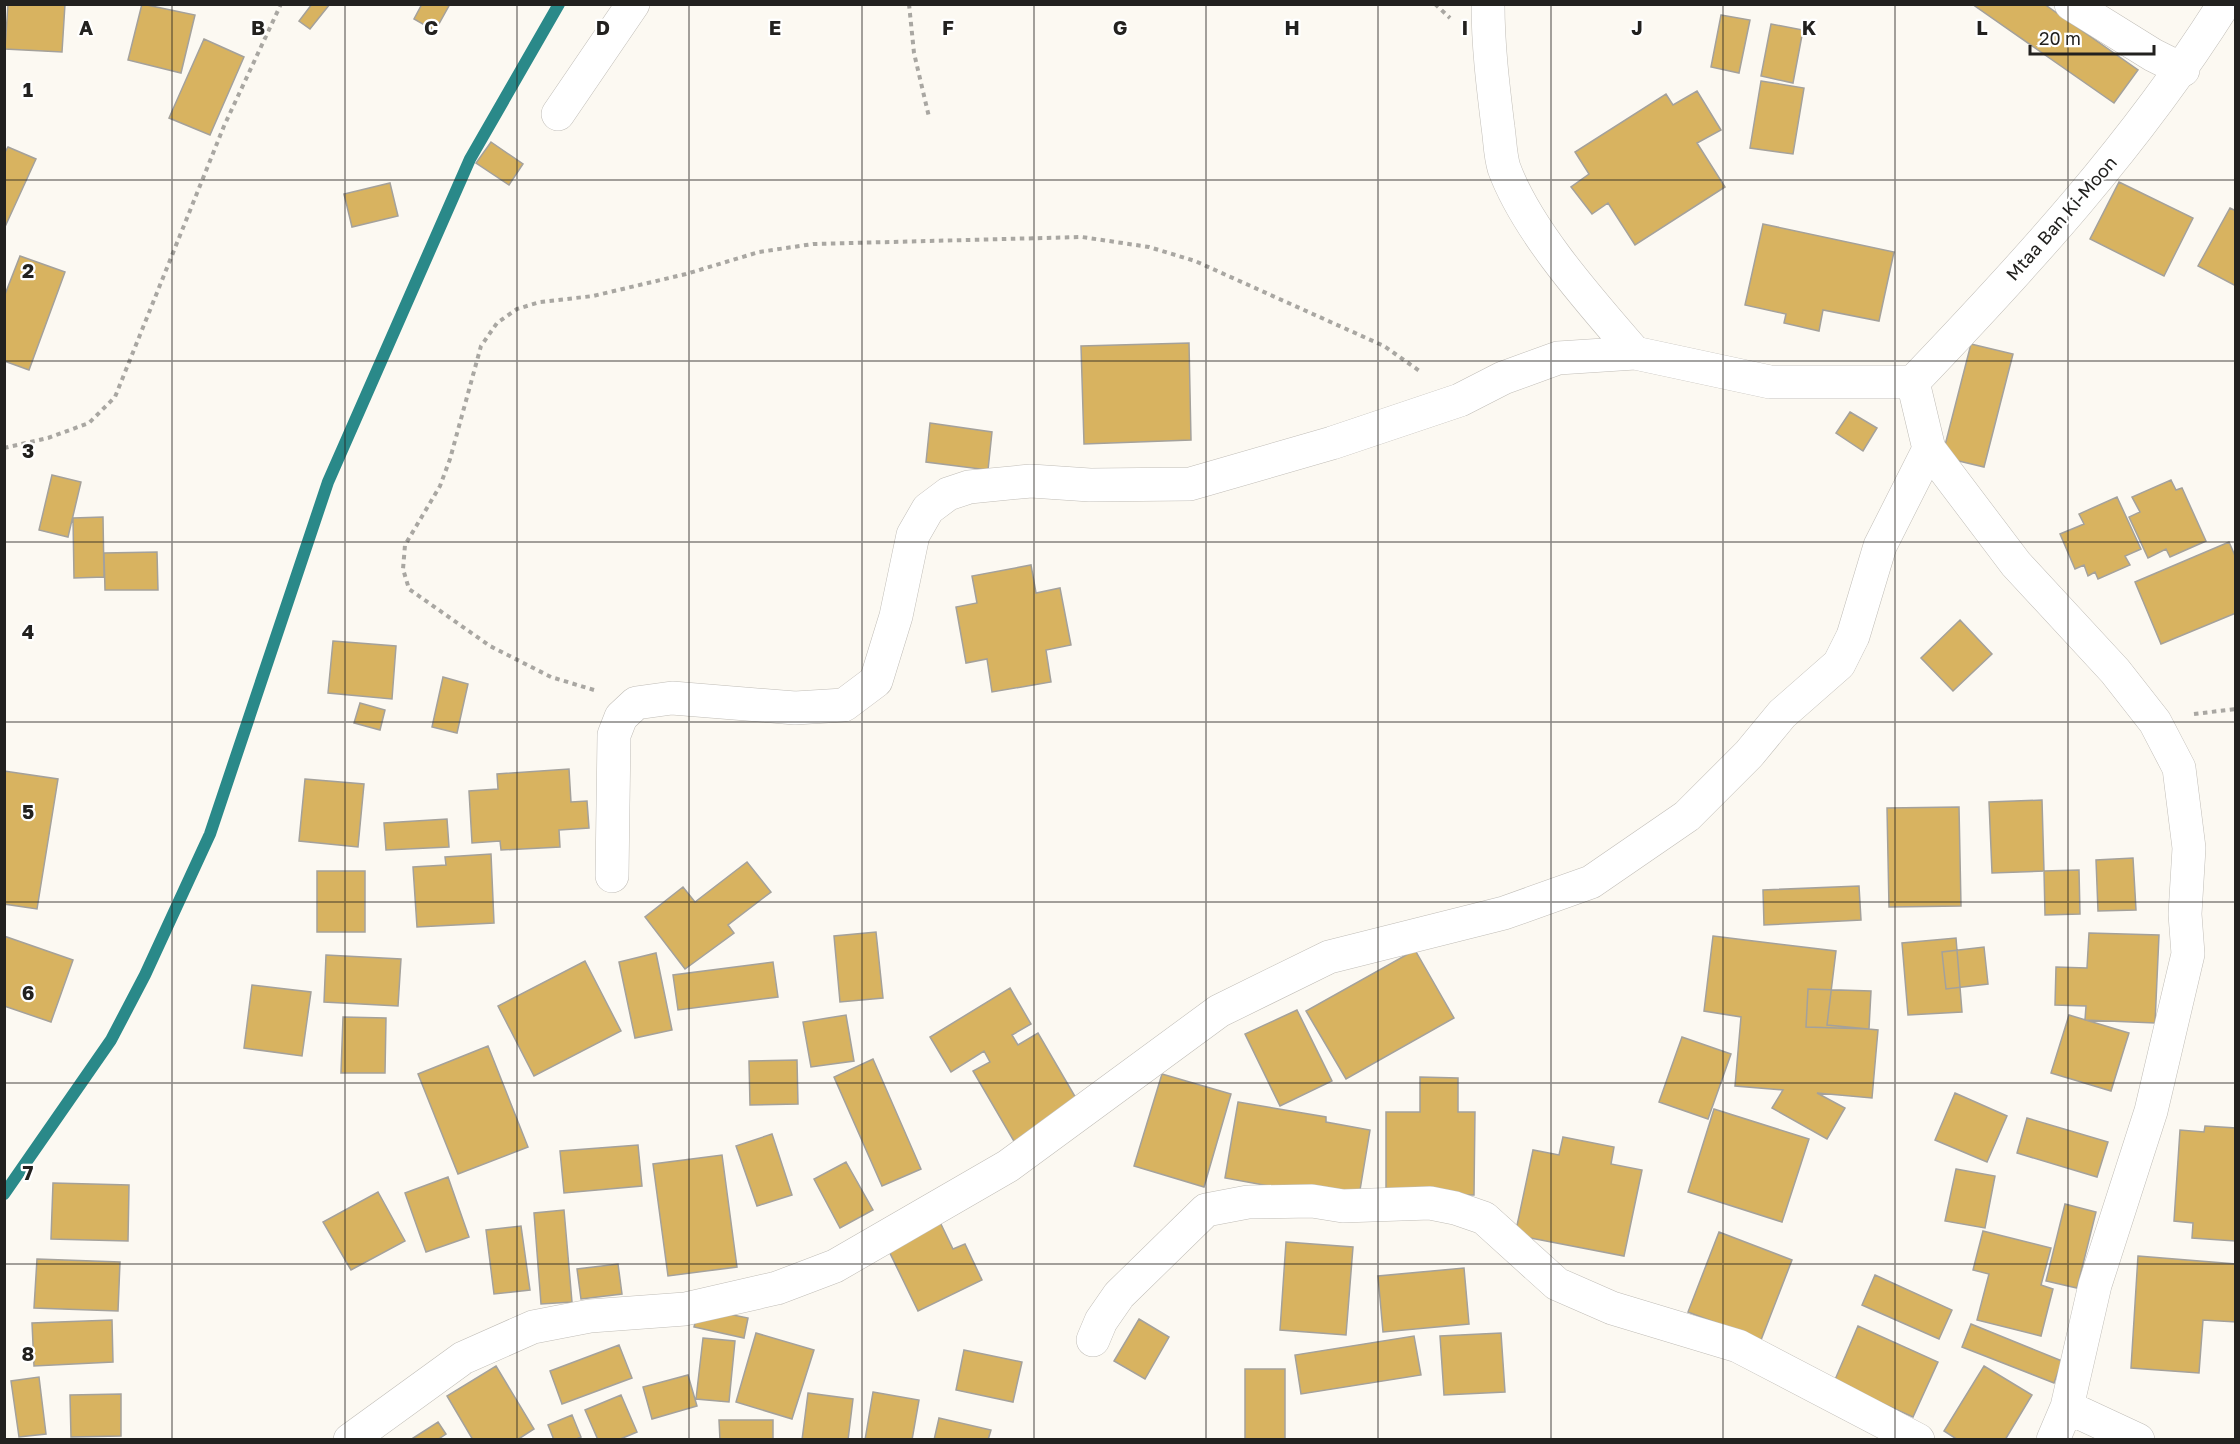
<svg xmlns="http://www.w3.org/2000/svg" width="2240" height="1444" font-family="'Golos Text',sans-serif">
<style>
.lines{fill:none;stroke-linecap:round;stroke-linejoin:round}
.stream{stroke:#2a8989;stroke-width:12}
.building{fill:#d8b360;stroke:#a4a19b;stroke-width:1.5}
.minor-casing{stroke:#c0bdb7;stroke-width:34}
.path{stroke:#a9a7a2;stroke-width:4;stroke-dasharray:4.5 4.5;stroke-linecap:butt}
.minor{stroke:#fff;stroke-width:33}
.grid{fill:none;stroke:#22211f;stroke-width:1.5;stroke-opacity:0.55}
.labels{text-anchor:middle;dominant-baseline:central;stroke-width:4.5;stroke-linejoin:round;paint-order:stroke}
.street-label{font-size:18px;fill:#22211f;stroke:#fff}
.grid-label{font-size:20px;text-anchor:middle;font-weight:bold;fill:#22211f;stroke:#fff;stroke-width:4.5;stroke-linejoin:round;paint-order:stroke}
</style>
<rect width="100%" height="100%" fill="#fcf9f2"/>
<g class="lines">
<path class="stream" d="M4,1194L111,1040L145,975L210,834L328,482L470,159L559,4"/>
</g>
<path class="building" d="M8,4H65L62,52L5,49Z
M142,4L195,15L181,73L128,60Z
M312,4H330L310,29L299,21Z
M422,4H450L435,31L414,19Z
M1972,4H2044L2138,70L2114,103Z
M1721,15L1750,20L1739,73L1711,67Z
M1771,24L1803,30L1793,83L1761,76Z
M204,39L244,57L210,135L169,118Z
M1761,81L1804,88L1793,154L1750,148Z
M1697,91L1721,130L1697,143L1725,187L1635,245L1608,203L1592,214L1571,187L1589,174L1575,152L1666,94L1673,105Z
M491,142L523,164L509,185L476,163Z
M8,147L36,159L4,229V154Z
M2119,182L2193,218L2164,276L2090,239Z
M390,183L398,216L352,227L344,194Z
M2230,208L2236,211V286L2198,266Z
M1763,224L1894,252L1879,321L1823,310L1819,331L1784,323L1786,314L1745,305Z
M20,256L65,272L29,370L4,361V297Z
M1189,343L1191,440L1084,444L1081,346Z
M1971,344L2013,354L1984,467L1942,457Z
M1850,412L1877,428L1863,451L1836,433Z
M930,423L992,432L988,470L926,462Z
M52,475L81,482L68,537L39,530Z
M2171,480L2176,490L2182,488L2206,541L2170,557L2166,549L2148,558L2129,517L2140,512L2132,497Z
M2117,497L2141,549L2125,556L2130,565L2098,579L2095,572L2088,576L2084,565L2075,569L2060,534L2084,524L2079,514Z
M103,517L104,577L74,578L73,518Z
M2229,542L2236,558V613L2161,644L2135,582Z
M157,552L158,590H105L104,553Z
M1031,565L1036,593L1060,588L1071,645L1046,650L1051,682L992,692L987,659L966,663L956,607L977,603L972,576Z
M1960,620L1992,654L1953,691L1921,658Z
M333,641L396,646L392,699L328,693Z
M443,677L468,684L457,733L432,727Z
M360,703L385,710L380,730L354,723Z
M569,769L571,802L587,801L589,828L559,830L560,847L501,850L500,841L472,843L469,791L498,789L497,774Z
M4,771L58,779L37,909L4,904Z
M305,779L364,784L358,847L299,841Z
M2042,800L2044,871L1992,873L1989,802Z
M1959,807L1961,906L1889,907L1887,808Z
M447,819L449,847L386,850L384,823Z
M491,854L494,923L417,927L413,867L446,865L445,857Z
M2133,858L2136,910L2098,911L2096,860Z
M747,862L771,892L728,925L734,933L685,969L645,917L683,887L695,902Z
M2079,870L2080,914L2045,915L2044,871Z
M317,871H365V932H317Z
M1859,886L1861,920L1764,925L1763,890Z
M876,932L883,998L840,1002L834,936Z
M2089,933L2159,935L2155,1023L2085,1020L2086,1006L2055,1005L2056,967L2087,968Z
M4,936L73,960L51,1022L4,1006Z
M1713,936L1836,951L1827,1025L1878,1030L1872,1098L1817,1093L1845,1108L1827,1139L1772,1108L1783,1090L1735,1086L1741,1017L1704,1011Z
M1956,938L1962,1012L1908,1015L1902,943Z
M1984,947L1988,984L1946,989L1942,952Z
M1415,950L1454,1018L1346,1079L1306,1011Z
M656,953L672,1030L635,1038L619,962Z
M326,955L401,959L398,1006L324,1002Z
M585,961L621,1031L534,1076L498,1006Z
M773,962L778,997L678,1010L673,975Z
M252,985L311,992L302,1056L244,1048Z
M1010,988L1031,1024L1012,1035L1018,1045L1038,1033L1080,1105L1015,1143L973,1071L990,1062L984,1051L951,1072L930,1037Z
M1808,989L1871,991L1869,1029L1806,1027Z
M1297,1010L1332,1081L1280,1106L1245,1034Z
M846,1015L854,1061L811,1067L803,1022Z
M2069,1015L2129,1033L2111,1091L2051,1073Z
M343,1017L386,1018L385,1073H341Z
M1682,1037L1731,1054L1708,1119L1659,1102Z
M488,1046L528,1147L458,1174L418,1074Z
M873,1059L921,1169L882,1186L834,1077Z
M797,1060L798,1104L750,1105L749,1061Z
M1162,1074L1231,1094L1204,1187L1134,1166Z
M1420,1077L1458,1078V1112H1475L1474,1195H1386V1112H1420Z
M1955,1093L2007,1116L1987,1162L1935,1140Z
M1238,1102L1326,1117V1122L1370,1130L1358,1202L1225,1178Z
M1714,1109L1809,1139L1782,1222L1688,1192Z
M2027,1118L2108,1142L2097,1177L2017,1153Z
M2205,1126L2236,1128L2235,1241L2192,1238L2193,1223L2174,1221L2180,1130L2204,1132Z
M772,1134L792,1195L757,1206L736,1146Z
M1563,1137L1614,1147L1611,1164L1642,1170L1624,1256L1515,1235L1533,1150L1559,1155Z
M638,1145L642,1186L564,1193L560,1151Z
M722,1155L737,1267L668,1276L653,1164Z
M846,1162L873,1210L840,1228L814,1179Z
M1956,1169L1995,1176L1985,1228L1945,1221Z
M448,1177L469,1237L426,1252L405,1193Z
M53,1183L129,1185L128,1241L51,1239Z
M378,1192L405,1241L351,1270L323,1222Z
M2065,1204L2096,1212L2077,1288L2046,1281Z
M564,1210L572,1302L541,1304L534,1213Z
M939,1220L953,1249L965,1244L982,1280L918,1311L886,1245Z
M521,1226L530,1290L494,1294L486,1230Z
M1983,1231L2051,1248L2041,1285L2053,1289L2041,1336L1977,1320L1989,1274L1973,1270Z
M1719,1232L1792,1260L1761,1340L1688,1312Z
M1286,1242L1353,1247L1346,1335L1280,1330Z
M2138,1256L2236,1264V1322L2203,1320L2199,1373L2131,1368Z
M37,1259L120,1262L118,1311L34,1308Z
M618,1264L622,1294L581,1299L577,1269Z
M1464,1268L1469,1324L1383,1332L1378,1276Z
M1875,1275L1952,1310L1939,1339L1862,1305Z
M699,1308L748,1318L744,1338L694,1327Z
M1139,1319L1169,1337L1145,1379L1114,1361Z
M112,1320L113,1362L34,1366L32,1323Z
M1971,1324L2062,1361L2054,1383L1962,1347Z
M1858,1326L1938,1362L1913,1417L1834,1382Z
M756,1333L814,1350L792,1419L736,1402Z
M1501,1333L1505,1392L1444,1395L1440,1336Z
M1414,1336L1421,1375L1301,1394L1295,1355Z
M703,1338L735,1341L729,1402L696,1399Z
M619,1345L632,1378L562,1404L550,1371Z
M964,1350L1022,1362L1013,1402L956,1390Z
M496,1366L534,1429L517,1440H473L447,1396Z
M1984,1366L2032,1395L2005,1440H1958L1944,1431Z
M1245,1369H1285V1440H1245Z
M688,1375L697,1406L652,1419L643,1387Z
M39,1377L46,1434L19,1437L11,1381Z
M873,1392L919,1400L912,1440H865Z
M808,1393L853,1399L848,1440H802Z
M121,1394V1436L71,1437L70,1395Z
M621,1395L637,1432L618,1440H598L585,1410Z
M572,1415L581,1437L574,1440H554L548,1425Z
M939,1418L991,1430L988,1440H934Z
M719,1420H773V1440H720Z
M438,1422L446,1434L437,1440H410Z"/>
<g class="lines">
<g class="minor-casing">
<path id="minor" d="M1488,4C1488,46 1493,86 1498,127C1500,140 1500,155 1504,168C1527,231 1591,302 1635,353
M2071,4L2153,55L2183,70
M558,114L633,4
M612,876L614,735L621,717L636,703L672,698L795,708L844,705L876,681L896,616L913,535L928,509L948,494L969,487L1031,481L1090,485L1190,484L1332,443L1460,400L1503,378L1558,358L1635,353L1770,382H1913
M1093,1340L1101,1321L1119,1295L1206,1210L1248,1202L1312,1201L1343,1206L1430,1203L1455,1208L1484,1218L1557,1284L1612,1308L1738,1346L1918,1440
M2067,1407L2138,1440
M350,1440L463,1358L533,1327L590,1316L685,1309L777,1288L835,1266L1008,1166L1219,1011L1329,957L1504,913L1591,882L1687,816L1749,754L1782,714L1839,664L1853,636L1880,546L1929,449
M2053,1440L2067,1407L2095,1285L2151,1111L2188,954L2185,914L2189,848L2179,768L2155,722L2115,671L2016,564L1929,449L1913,382C2026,264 2136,144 2224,4"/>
</g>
<path class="path" d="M909,4L914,53L929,117
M1435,4L1450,18
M4,448L48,438L89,423L115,397L224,126L281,4
M594,690L551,677L490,646L409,589L403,569L405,545L440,486L450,459L481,346L497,323L517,309L540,302L593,296L686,274L759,252L813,244L1082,237L1149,247L1195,261L1384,346L1421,372
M2194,714L2236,709"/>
<use href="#minor" class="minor"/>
</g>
<path class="grid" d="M172,4V1440M345,4V1440M517,4V1440M689,4V1440M862,4V1440M1034,4V1440M1206,4V1440M1378,4V1440M1551,4V1440M1723,4V1440M1895,4V1440M2068,4V1440M4,180H2236M4,361H2236M4,542H2236M4,722H2236M4,902H2236M4,1083H2236M4,1264H2236"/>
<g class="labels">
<g class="street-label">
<text transform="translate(2061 218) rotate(-49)">Mtaa Ban Ki-Moon</text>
</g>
</g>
<g class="grid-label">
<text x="86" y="35">A</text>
<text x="258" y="35">B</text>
<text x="431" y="35">C</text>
<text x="603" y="35">D</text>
<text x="775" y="35">E</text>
<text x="948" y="35">F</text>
<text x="1120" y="35">G</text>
<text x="1292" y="35">H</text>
<text x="1465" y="35">I</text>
<text x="1637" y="35">J</text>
<text x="1809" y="35">K</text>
<text x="1982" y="35">L</text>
<text x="28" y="97">1</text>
<text x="28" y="278">2</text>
<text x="28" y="458">3</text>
<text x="28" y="639">4</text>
<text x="28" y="819">5</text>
<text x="28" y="1000">6</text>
<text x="28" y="1180">7</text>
<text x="28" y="1361">8</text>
</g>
<rect width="2240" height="1444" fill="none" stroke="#22211f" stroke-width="12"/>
<path d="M2030 45v9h124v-9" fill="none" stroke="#22211f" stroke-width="3"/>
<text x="2039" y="45" font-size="18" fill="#22211f" stroke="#ffffff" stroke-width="4.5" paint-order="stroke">20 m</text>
</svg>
